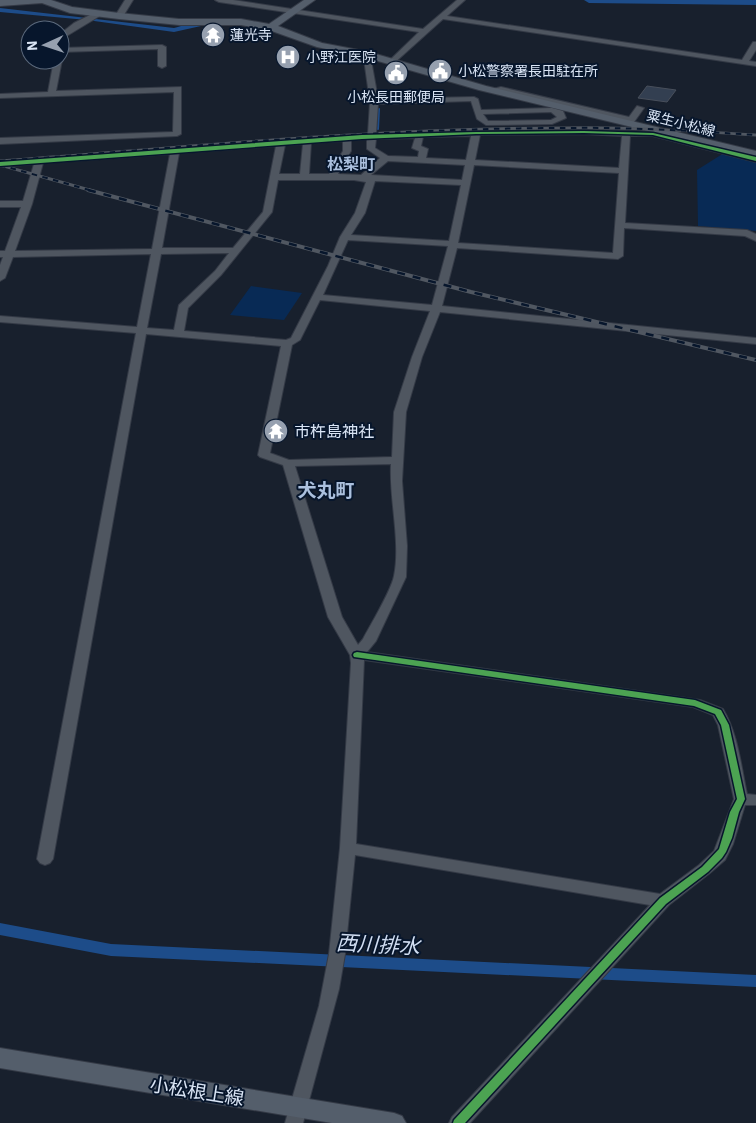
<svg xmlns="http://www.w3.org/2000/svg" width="756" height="1123" font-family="'IBM Plex Sans','Noto Sans JP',sans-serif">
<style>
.green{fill:#082a55}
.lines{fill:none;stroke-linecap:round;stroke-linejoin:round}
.stream{stroke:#1d4c89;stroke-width:2}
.canal{fill:#1d4c89;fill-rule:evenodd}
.river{fill:#1d4c89;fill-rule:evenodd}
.building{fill:#333f51;stroke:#484f5b}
.minor-casing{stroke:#343a46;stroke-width:2}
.major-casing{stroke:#343a46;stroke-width:2}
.minor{fill:#4f5660;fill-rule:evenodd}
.major{fill:#545e6b;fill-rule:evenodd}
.rail-far1-casing{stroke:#505761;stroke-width:3}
.rail-casing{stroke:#505761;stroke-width:4}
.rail-far1{stroke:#07162c;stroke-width:2;stroke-dasharray:5.5;stroke-linecap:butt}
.rail{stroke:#07162c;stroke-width:2.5;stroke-dasharray:8;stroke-linecap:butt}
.cycleway-casing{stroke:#07162c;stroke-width:3}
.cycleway{fill:#4ca352;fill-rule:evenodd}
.labels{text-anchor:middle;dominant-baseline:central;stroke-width:4;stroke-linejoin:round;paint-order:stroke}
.far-poi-label{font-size:14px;fill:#dae5f5;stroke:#07162c;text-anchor:start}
.far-street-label{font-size:14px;fill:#dae5f5;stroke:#07162c}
.far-quarter-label{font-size:16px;font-weight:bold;fill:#abc0de;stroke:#07162c}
.poi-label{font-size:16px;fill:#dae5f5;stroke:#07162c;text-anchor:start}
.quarter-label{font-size:19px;font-weight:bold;fill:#abc0de;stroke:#07162c}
.near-street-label{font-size:19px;fill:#dae5f5;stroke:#07162c}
.near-water-label{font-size:21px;font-style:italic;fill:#d0ddf1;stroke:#07162c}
</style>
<rect width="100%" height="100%" fill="#18202d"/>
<path class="green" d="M724,153L756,161V231L698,226L697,170Z
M251,286L302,293L284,320L230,315Z"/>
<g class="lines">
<path class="stream" d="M378,129L379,109"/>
<path class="canal" d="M0,8L174,28C185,25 200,18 210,24L174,32L87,20L0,12Z
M0,923L111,944L756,975V987L111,956L0,935Z"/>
<path class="river" d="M584,0H756V5L589,3Z"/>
</g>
<path class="building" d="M647,86L676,90L667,102L638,98Z"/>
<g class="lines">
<g class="minor-casing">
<path id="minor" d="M125,0H133L122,18H116L115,16Z
M215,0H233L423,29L457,0H465L447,16L742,60L753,42H756V50L749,61L756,62V66L443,19L393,64L389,62L390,60L419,32L219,2Z
M96,12L103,14L60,40V34L74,23Z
M162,45L166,47V66L162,68L158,66V49L60,52V48Z
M363,52L370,54L378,99L474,97L478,99L481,110L552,108L563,111L566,118L552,124L486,125L477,119L471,101L378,104L376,134L584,130L653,132L756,156V162L653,136H630L625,223L747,230L756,234V241L745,236L624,228L623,256L618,259L457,248L442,306L756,338V344L440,312L422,357L406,412L402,481L407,546L406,577L376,641L367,652L700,700L723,709C738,734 741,766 747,794L756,795V805H745L733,844L725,860L710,873L669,905L470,1123H449L452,1117L650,905L355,855L345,954L339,989L303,1123H285L319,1006L329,954L340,848L351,663L350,655L328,617L283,465L260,457L258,455L281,346L146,334L53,859L50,863L45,865L40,863L37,859L136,333L0,322V316L137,327L151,254L13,257L5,278L0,281V265L3,257H0V251H5L21,207H0V201H23L34,164L0,167V161L368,134L370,102ZM551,112L557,117L551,120L488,121L483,114ZM584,134L622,136L619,168L475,160L480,135ZM471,136L466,160L426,158L428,149L421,146L423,137ZM415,138L412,148L419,151L418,157L388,156L375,148L376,139ZM367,139V149L380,158L361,175L338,174L351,151V140ZM343,141V151L329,174H309L311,143ZM303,144L300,174H279L285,145ZM276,146L263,212L233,248H162L179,153ZM170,154L152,249L15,251L32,204L43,163ZM388,161L465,165L462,180L371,175ZM474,165L619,173L613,253L458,243ZM278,180H354L366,182L355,213L340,237L328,266L291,338L286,340L184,331L188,308L221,275L272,212ZM375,181L461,185L449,241L351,235L365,213ZM348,240L448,246L432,305L323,295ZM229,253L215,271L179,305L174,330L147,328L161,254ZM320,300L430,311L412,357L394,412L392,457L289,460L270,453L292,345L300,340ZM391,464C389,499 401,542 394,576C391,591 371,624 363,639L358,645L342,617L295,466ZM364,660L693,707L713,715L718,725L734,799L714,851L699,865L660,894L356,844Z
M60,58L62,60L56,91L181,87V134L177,136L0,144V138L173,132L174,92L0,98V94L48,92L54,60H60Z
M501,87L629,117L637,106L644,108L634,122H631L501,91L492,92L488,90Z"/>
</g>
<g class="major-casing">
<path id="major" d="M0,0H51L72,7L119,13L179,19H241L269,24L304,0H315L278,26L322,43L369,52L486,86L756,151V157L479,90L364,57L317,47L269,30L241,25H179L119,19L70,13L42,3L0,6Z
M0,1048L394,1113L402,1116L406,1123H332L0,1068Z"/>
</g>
<use href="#minor" class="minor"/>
<use href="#major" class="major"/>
<g class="rail-far1-casing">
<path id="rail-far1" d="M0,161C188,147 377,128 566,128C629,127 693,131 756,135
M0,165L93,191"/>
</g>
<g class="rail-casing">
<path id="rail" d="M88,190L471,292L756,360"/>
</g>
<use href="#rail-far1" class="rail-far1"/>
<use href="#rail" class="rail"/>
<g class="cycleway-casing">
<path id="cycleway" d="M584,131L653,133L756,157V161L653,135L584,133L476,134L362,139L0,166V162L362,135L476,132Z
M357,652L695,700L721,710L729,725L745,799L739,812L732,838L726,852L722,858L708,872L666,904L465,1123H453L454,1120L660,898L702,867L719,849L730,812L737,799L721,725L715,714L694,706L354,657L353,655L354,653Z"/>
</g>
<use href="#cycleway" class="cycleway"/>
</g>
<defs>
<g id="temple-disc" transform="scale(1.25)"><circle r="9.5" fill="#96a0af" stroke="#07162c"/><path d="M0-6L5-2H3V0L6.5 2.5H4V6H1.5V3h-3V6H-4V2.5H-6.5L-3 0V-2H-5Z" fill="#fff"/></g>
<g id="hospital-disc" transform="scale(1.25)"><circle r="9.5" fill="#96a0af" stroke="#07162c"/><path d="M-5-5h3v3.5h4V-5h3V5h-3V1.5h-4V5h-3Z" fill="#fff"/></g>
<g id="civic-disc" transform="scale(1.25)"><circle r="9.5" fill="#96a0af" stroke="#07162c"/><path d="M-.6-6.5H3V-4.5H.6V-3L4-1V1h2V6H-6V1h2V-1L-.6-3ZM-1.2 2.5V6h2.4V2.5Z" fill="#fff"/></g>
</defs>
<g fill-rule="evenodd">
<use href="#temple-disc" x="213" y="35"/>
<use href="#hospital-disc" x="288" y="57"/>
<use href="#civic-disc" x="440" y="71"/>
<use href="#civic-disc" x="396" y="73"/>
<use href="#temple-disc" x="276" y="431"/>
</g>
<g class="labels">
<g class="far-poi-label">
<text x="230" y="35">蓮光寺</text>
<text x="306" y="57">小野江医院</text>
<text x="458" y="71">小松警察署長田駐在所</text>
<text x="396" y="97" text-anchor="middle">小松長田郵便局</text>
</g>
<g class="far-street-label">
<text transform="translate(681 123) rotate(14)">粟生小松線</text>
</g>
<g class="far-quarter-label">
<text x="351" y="164">松梨町</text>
</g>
<g class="poi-label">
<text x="294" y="431">市杵島神社</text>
</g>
<g class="quarter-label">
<text x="326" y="490">犬丸町</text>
</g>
<g class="near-street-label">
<text transform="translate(197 1091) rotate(9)">小松根上線</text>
</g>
<g class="near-water-label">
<text transform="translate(378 944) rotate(3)">西川排水</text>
</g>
</g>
<g transform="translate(45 45) rotate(267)"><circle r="24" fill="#07162c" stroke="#5b697c"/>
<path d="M0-4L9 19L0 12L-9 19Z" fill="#96a0af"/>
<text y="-8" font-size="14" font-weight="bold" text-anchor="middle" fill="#dae5f5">N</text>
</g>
</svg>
